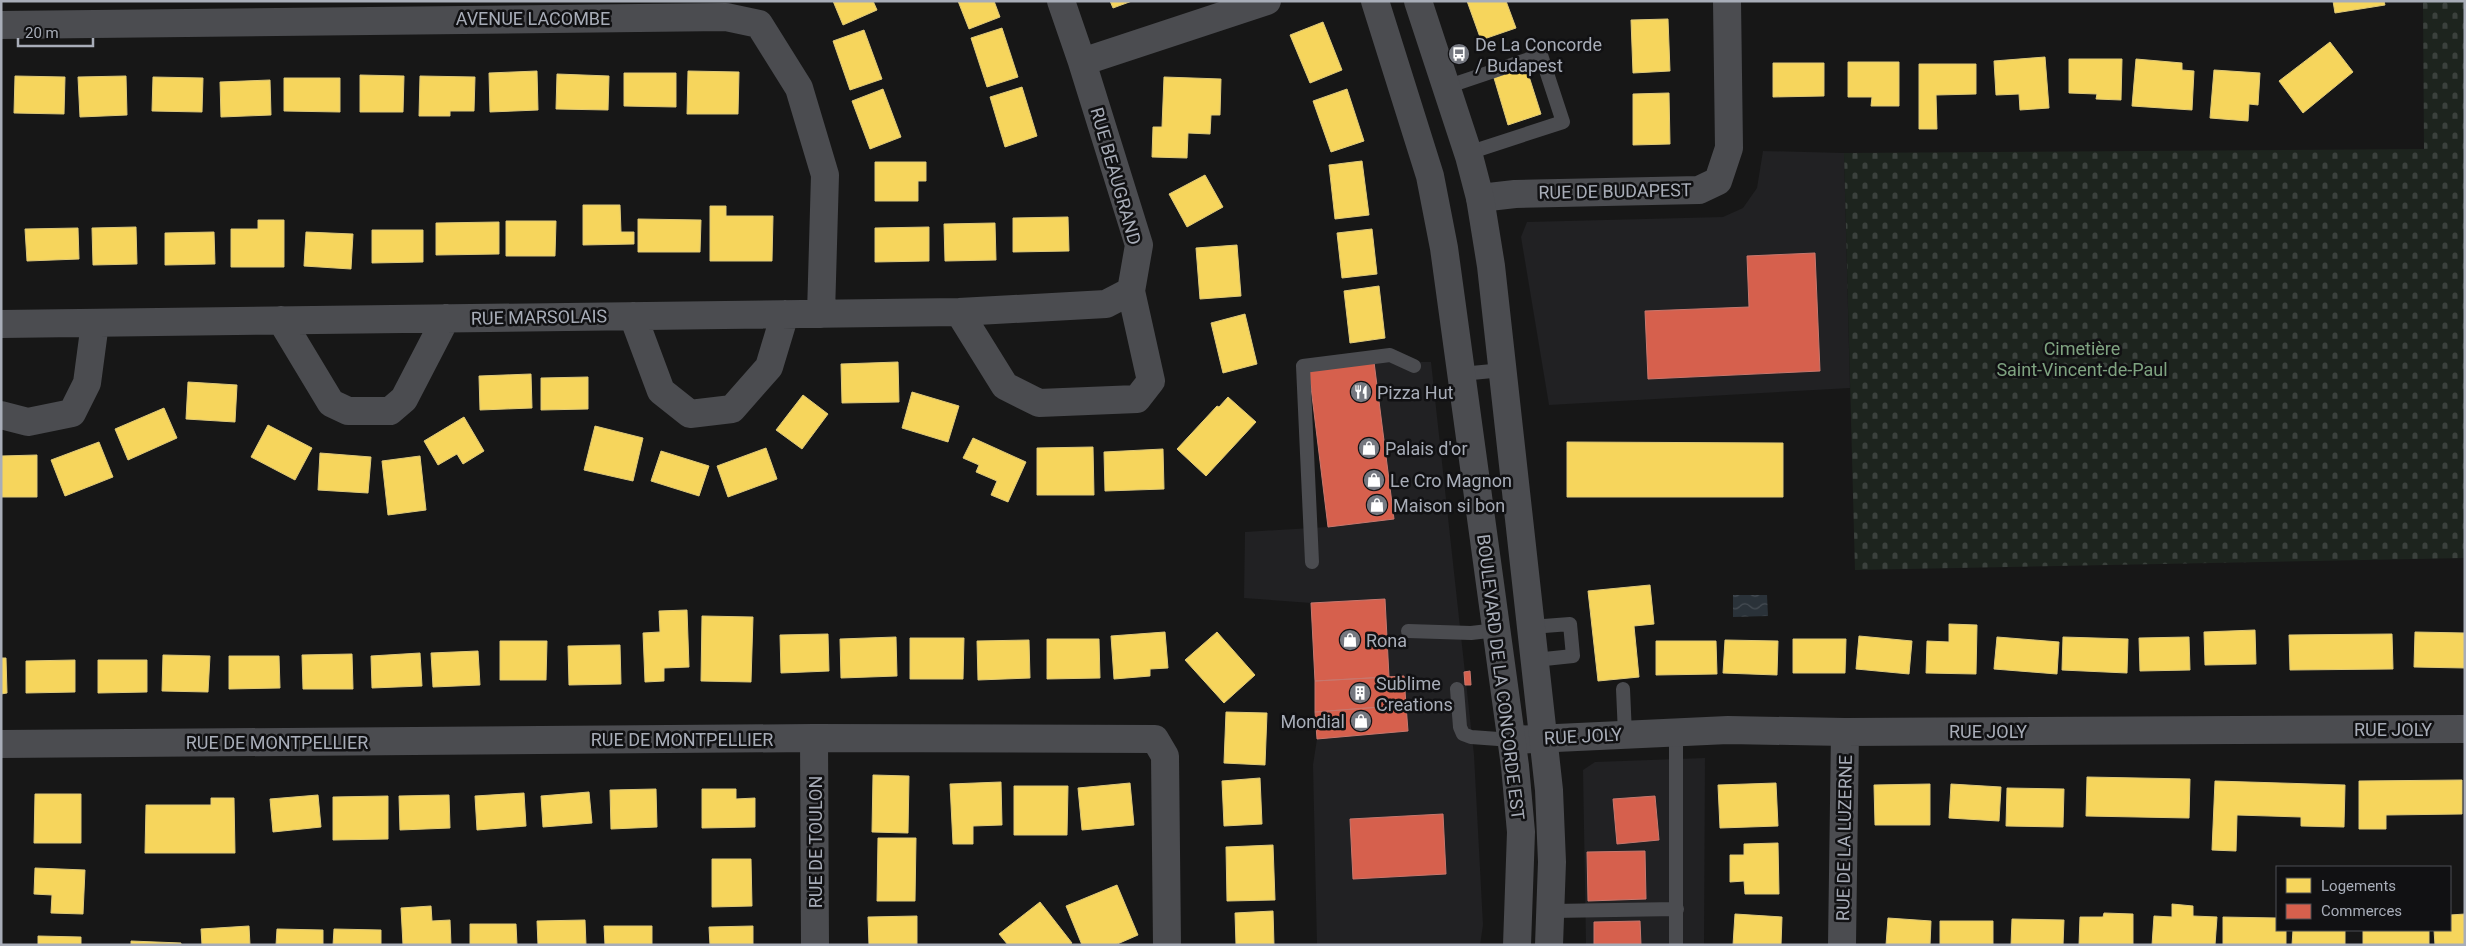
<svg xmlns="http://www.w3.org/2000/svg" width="2466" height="946" font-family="Roboto,sans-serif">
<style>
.built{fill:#212123}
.cemetery{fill:url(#cemetery-stones)}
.water{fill:url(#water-waves)}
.homes{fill:#f6d55c;stroke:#dfc978}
.shops{fill:#d6604d;stroke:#c8776d}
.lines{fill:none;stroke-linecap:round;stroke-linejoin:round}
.service{stroke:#4b4c50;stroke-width:14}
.minor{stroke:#4b4c50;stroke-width:28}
.tertiary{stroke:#4b4c50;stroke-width:28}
.labels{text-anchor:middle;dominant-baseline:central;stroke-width:5;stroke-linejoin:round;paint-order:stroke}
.street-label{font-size:18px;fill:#a8adb8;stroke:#111113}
.poi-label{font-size:18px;fill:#a8adb8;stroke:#111113;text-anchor:start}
.park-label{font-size:18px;fill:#7fa381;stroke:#111113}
</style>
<defs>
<pattern id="cemetery-stones" width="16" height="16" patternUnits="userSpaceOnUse" patternTransform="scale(1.25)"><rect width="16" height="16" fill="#1d241e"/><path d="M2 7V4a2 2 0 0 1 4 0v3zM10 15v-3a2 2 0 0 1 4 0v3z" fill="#3b413d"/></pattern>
<pattern id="water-waves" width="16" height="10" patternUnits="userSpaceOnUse" patternTransform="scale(1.25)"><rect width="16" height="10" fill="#2a3239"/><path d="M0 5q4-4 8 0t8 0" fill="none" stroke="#464d54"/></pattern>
</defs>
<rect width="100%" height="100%" fill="#171717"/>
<path class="built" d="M1763,151L1844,153L1850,388L1549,405L1521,237L1527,222L1723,217L1743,208L1757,188Z
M1374,362H1431L1474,755L1483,925L1480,945H1317L1313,765L1317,739L1311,603L1244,598L1245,532L1328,527L1309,371Z
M1705,758L1704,945H1586L1583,770L1595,762Z"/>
<path class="cemetery" d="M2423,1H2465V558L1855,570L1844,153L2424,149Z"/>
<path class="water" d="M1733,595H1767L1768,616L1733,617Z"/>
<path class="homes" d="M833,1H873L877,10L843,25Z
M958,1H994L1000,17L969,29Z
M1110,1H1132L1113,8Z
M1467,1H1506L1516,28L1481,40Z
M2333,1H2384L2385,5L2335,13Z
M1668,19L1670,71L1633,73L1631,20Z
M1323,22L1342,70L1310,83L1290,35Z
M1002,28L1018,77L987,87L971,38Z
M864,30L882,79L850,90L833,41Z
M2330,42L2353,72L2303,113L2279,81Z
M2045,57L2049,108L2020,110L2019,94L1996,95L1994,61Z
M2069,59H2122L2121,100L2096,99L2097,94L2069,93Z
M2136,59L2182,63V70L2194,71L2192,110L2132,106Z
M1848,62H1899V106H1871L1872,97H1848Z
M1773,63H1824V96L1773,97Z
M1919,64H1976V94L1936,95L1937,129H1919Z
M1526,67L1541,114L1508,125L1494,78Z
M2214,70L2260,73L2258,105L2249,104L2248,121L2210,118Z
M537,71L538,110L490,112L489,73Z
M688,71L739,72L738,114H687Z
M624,73H676V107L624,106Z
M557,74L609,76L608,110L556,109Z
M360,75L404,76L403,112H360Z
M15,76L65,77L64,114L14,113Z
M126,76L127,115L80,117L78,77Z
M420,76L475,77L474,111H450V116H419Z
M153,77L203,78L202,112L152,111Z
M1164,77L1221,79L1220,115H1211L1210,134L1188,133L1187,158L1152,157L1153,127H1162Z
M284,78H340V112L284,111Z
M270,80L271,115L221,117L220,82Z
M1022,87L1037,136L1005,147L990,97Z
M883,89L901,137L870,149L852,101Z
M1347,89L1364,141L1331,152L1313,101Z
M1669,93L1670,144L1633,145V94Z
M1362,161L1369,215L1335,219L1329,165Z
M875,162H926V181H918V201H875Z
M1205,175L1223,207L1187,227L1169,194Z
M583,205H620L621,232H634V244L583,245Z
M710,206H726V216H773L772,261H710Z
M1068,217L1069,251L1013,252V218Z
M638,219L701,220L700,252H638Z
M258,220H284V267H231V229H258Z
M506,221H556L555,256H506Z
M499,222V254L436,255V223Z
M995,223L996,260L945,261L944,224Z
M136,227L137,264L93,265L92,228Z
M929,227V261L875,262V228Z
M78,228L79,259L27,261L25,229Z
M1372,229L1377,274L1342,278L1337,233Z
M372,230H423V262L372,263Z
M214,232L215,264L165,265V233Z
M306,232L353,234L351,269L304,266Z
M1237,245L1241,296L1200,299L1196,248Z
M1379,286L1385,338L1350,343L1344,291Z
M1245,314L1257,364L1223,373L1211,323Z
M898,362L899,402L842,403L841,364Z
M531,374L532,408L480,410L479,376Z
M588,377V409L541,410V378Z
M188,382L237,385L235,422L186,419Z
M912,392L959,406L948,442L902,428Z
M803,395L828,414L802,449L776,430Z
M1228,397L1256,422L1206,476L1177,449L1217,406L1219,407Z
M164,408L177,438L128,460L115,429Z
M464,417L484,451L463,464L457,454L438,465L424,441Z
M268,425L312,448L295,480L251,457Z
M595,426L643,438L633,481L584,470Z
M973,438L1026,462L1008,502L991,495L997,481L976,472L979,465L963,458Z
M99,442L113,477L65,496L51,460Z
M1567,442L1783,443V497H1567Z
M1093,447L1094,495H1037V448Z
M766,448L777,479L728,497L717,466Z
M1163,449L1164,489L1105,491L1104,452Z
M661,451L709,466L699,496L651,481Z
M320,453L371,457L368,493L318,490Z
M37,455V497H1V456Z
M420,456L426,510L388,515L382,461Z
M1650,585L1654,624L1634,626L1639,677L1598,681L1588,591Z
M687,610L689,667L664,668V681L645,682L643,633L660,632L659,611Z
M702,616L753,617L751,682L701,681Z
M1949,624L1977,625L1976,674L1926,673L1927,641L1949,642Z
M2255,630L2256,664L2205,665L2204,632Z
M1165,632L1168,668L1150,669V676L1114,679L1111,636Z
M1217,632L1255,675L1224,703L1185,660Z
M2415,632L2465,633V668L2414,667Z
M828,634L829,671L781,673L780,635Z
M2392,634L2393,669L2290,670L2289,635Z
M1859,636L1912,641L1909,674L1856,669Z
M896,637L897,676L841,678L840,639Z
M1997,637L2059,642L2057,674L1994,669Z
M2063,637L2128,639L2127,673L2062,670Z
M2189,637L2190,670L2140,671L2139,638Z
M910,638H964L963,679H910Z
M1047,639H1099L1100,678L1047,679Z
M1793,639H1846L1845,673H1793Z
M1029,640L1030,678L978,680L977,641Z
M1725,640L1778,641L1777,675L1723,673Z
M500,641H547L546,680H500Z
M1656,641H1716L1717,674L1656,675Z
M620,645L621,684L569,685L568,646Z
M478,651L480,685L433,687L431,653Z
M420,653L422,686L372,688L371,656Z
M352,654L353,689H303L302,655Z
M163,655L210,656L208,692L162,691Z
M229,656H279L280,688L229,689Z
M1,658H6L7,693L1,694Z
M75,660V692L26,693V661Z
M98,660H147V692L98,693Z
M1226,712L1267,713L1265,765L1224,763Z
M873,775L909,776L908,833L872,832Z
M2087,777L2190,779L2189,818L2086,816Z
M1260,778L1262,824L1224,826L1222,781Z
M2462,780V814L2386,815V829H2359V781Z
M2215,781L2345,785L2344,827L2301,826V817L2237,815L2236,851L2212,850Z
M1001,782L1002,825L973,826V844H953L950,784Z
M1130,783L1134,825L1082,830L1078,788Z
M1776,783L1778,826L1720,828L1718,785Z
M1930,784V825H1875L1874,785Z
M1951,784L2001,787L1999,821L1949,818Z
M1014,786H1068L1067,835H1014Z
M2007,788L2064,789L2063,827L2006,826Z
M656,789L657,827L611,829L610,790Z
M702,789H736V799L755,798V827L702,828Z
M589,792L592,823L543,827L541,796Z
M524,793L526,826L477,830L475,796Z
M35,794H81V843H34Z
M318,795L321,827L273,832L270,799Z
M449,795L450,828L400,830L399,796Z
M388,796V839L333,840V797Z
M211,798H234L235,853H145L146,805H211Z
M878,838H916L915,901H877Z
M1778,843L1779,894H1745L1744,881L1730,882V855H1744V844Z
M1273,845L1275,900L1227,901L1226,847Z
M712,859H751L752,906L712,907Z
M35,868L85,870L83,914L51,913L52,895L34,894Z
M1117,885L1138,935L1115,945H1082L1066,906Z
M1040,902L1072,943L1069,945H1008L999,934Z
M2172,904L2193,906V916L2217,917L2215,945H2152L2154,916L2172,917Z
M431,906L432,921L450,920L451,945H403L401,908Z
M1273,911L1274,945H1236L1235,913Z
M2104,913L2133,914V945H2079L2080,917H2103Z
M1735,914L1782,917L1781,945H1733Z
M2465,914V945H2435L2434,930H2450V915Z
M917,916V945H869L868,917Z
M2223,917L2277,918V930H2286V945H2223Z
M1888,918L1931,921L1930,945H1886Z
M2012,919L2064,920L2063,945H2011Z
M585,920L586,945H538L537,921Z
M1940,921H1993V945H1940Z
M470,924H516L517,945H470Z
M249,926L250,945H202L201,929Z
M604,926H652V945H605Z
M753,926V945H710L709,927Z
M277,929L323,930V945H276Z
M334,929L381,930V945H333Z
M2293,930H2345V945H2292Z
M2363,930H2429V945H2363Z
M38,936L81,937V945H38Z
M131,941L181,943V945H131Z"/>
<path class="shops" d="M1815,253L1820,371L1648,379L1645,311L1749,307L1747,256Z
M1374,362L1394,519L1328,527L1309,371Z
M1385,599L1389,677L1315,681L1311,603Z
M1470,671L1471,685H1465L1464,672Z
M1404,676L1406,705L1315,712V681Z
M1406,705L1408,731L1317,739L1315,712Z
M1655,796L1659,840L1617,844L1613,799Z
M1443,814L1446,874L1353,879L1350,819Z
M1645,851L1646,899L1588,901L1587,852Z
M1640,921L1641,945H1594V922Z"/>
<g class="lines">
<path class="service" d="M1446,87L1541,55L1563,122L1468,153
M1461,374L1503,370
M1312,562L1303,366L1390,355L1414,366
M1531,627L1570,624L1573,656L1535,660
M1408,631L1471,633L1497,630
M1457,689L1460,727L1463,734L1471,737L1512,740
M1623,689L1625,734
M1676,732V945
M1552,911L1677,909"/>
<path class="minor" d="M1,25L726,17L759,24L799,88L825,175L821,314
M1082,62L1267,1
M1480,198L1515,194L1699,190L1718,181L1729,148L1727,1
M959,312L1005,386L1039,403L1137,399L1151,381L1131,291L1139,245L1082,62L1061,1
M633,316L661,391L690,414L732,409L769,367L785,314
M281,320L331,403L348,411H390L404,399L446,318
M1,324L959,312L1106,304L1131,291
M1,415L28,422L72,413L87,383L95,323
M814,738L815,945
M1512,740L1728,730L1845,732L2465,729
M1,744L814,738L1155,739L1165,756L1167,945
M1842,945L1845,732"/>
<path class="tertiary" d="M1375,1L1430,176L1444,248L1515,766L1521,832L1517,945
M1418,1L1469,156L1480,198L1491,266L1549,790L1552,862L1549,945"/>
</g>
<defs>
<g id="bus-disc" transform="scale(1.125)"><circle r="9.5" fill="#757880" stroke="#111113"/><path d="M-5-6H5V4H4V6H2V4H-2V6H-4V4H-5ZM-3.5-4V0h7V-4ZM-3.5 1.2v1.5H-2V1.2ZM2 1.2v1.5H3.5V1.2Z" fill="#fff"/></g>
<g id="restaurant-disc" transform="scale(1.125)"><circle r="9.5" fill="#757880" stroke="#111113"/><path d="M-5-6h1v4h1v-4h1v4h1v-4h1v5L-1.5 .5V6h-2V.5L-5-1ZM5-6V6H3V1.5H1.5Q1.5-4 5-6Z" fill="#fff"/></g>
<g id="shop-disc" transform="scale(1.125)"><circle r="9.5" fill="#757880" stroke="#111113"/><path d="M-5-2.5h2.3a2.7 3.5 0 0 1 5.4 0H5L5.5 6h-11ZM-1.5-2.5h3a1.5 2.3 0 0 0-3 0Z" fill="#fff"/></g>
<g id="building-disc" transform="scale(1.125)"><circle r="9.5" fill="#757880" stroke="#111113"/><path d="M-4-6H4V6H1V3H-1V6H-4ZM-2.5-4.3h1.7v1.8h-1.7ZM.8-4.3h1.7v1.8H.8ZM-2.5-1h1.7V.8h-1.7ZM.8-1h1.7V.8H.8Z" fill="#fff"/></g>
</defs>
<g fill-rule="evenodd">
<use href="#bus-disc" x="1459" y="54"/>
<use href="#restaurant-disc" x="1361" y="392"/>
<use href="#shop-disc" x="1369" y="448"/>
<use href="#shop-disc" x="1374" y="480"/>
<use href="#shop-disc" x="1377" y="505"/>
<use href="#shop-disc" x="1350" y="640"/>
<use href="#building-disc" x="1360" y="693"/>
<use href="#shop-disc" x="1361" y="721"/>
</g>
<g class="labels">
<g class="street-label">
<text x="533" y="18">AVENUE LACOMBE</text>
<text transform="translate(1116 176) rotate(74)">RUE BEAUGRAND</text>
<text transform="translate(1615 191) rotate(-1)">RUE DE BUDAPEST</text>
<text transform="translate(539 317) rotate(-1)">RUE MARSOLAIS</text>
<text transform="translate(1501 677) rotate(83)">BOULEVARD DE LA CONCORDE EST</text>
<text x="2393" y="729">RUE JOLY</text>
<text x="1988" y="731">RUE JOLY</text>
<text transform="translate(1583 736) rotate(-3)">RUE JOLY</text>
<text x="682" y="739">RUE DE MONTPELLIER</text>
<text x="277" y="742">RUE DE MONTPELLIER</text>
<text transform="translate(1844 838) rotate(-89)">RUE DE LA LUZERNE</text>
<text transform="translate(815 842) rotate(-90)">RUE DE TOULON</text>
</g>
<g class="poi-label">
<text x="1475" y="44">De La Concorde<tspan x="1475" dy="21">/ Budapest</tspan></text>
<text x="1377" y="392">Pizza Hut</text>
<text x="1385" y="448">Palais d'or</text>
<text x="1390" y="480">Le Cro Magnon</text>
<text x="1393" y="505">Maison si bon</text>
<text x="1366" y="640">Rona</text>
<text x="1376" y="683">Sublime<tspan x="1376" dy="21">Creations</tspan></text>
<text x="1345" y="721" text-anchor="end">Mondial</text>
</g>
<g class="park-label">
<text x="2082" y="348">Cimetière<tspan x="2082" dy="21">Saint-Vincent-de-Paul</tspan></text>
</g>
</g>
<rect width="2466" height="946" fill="none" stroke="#a8adb8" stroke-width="5"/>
<rect x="2276" y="866" width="175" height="65" fill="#111113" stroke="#4d4f55"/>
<rect x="2286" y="878" width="25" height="15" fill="#f6d55c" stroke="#4d4f55"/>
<text x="2321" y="891" font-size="15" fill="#a8adb8">Logements</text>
<rect x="2286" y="904" width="25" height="15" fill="#d6604d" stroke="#4d4f55"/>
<text x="2321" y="916" font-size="15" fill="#a8adb8">Commerces</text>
<path d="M18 38v8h75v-8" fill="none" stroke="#a8adb8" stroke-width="2.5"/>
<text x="25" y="38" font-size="15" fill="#a8adb8" stroke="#111113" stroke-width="4" paint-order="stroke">20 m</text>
</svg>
